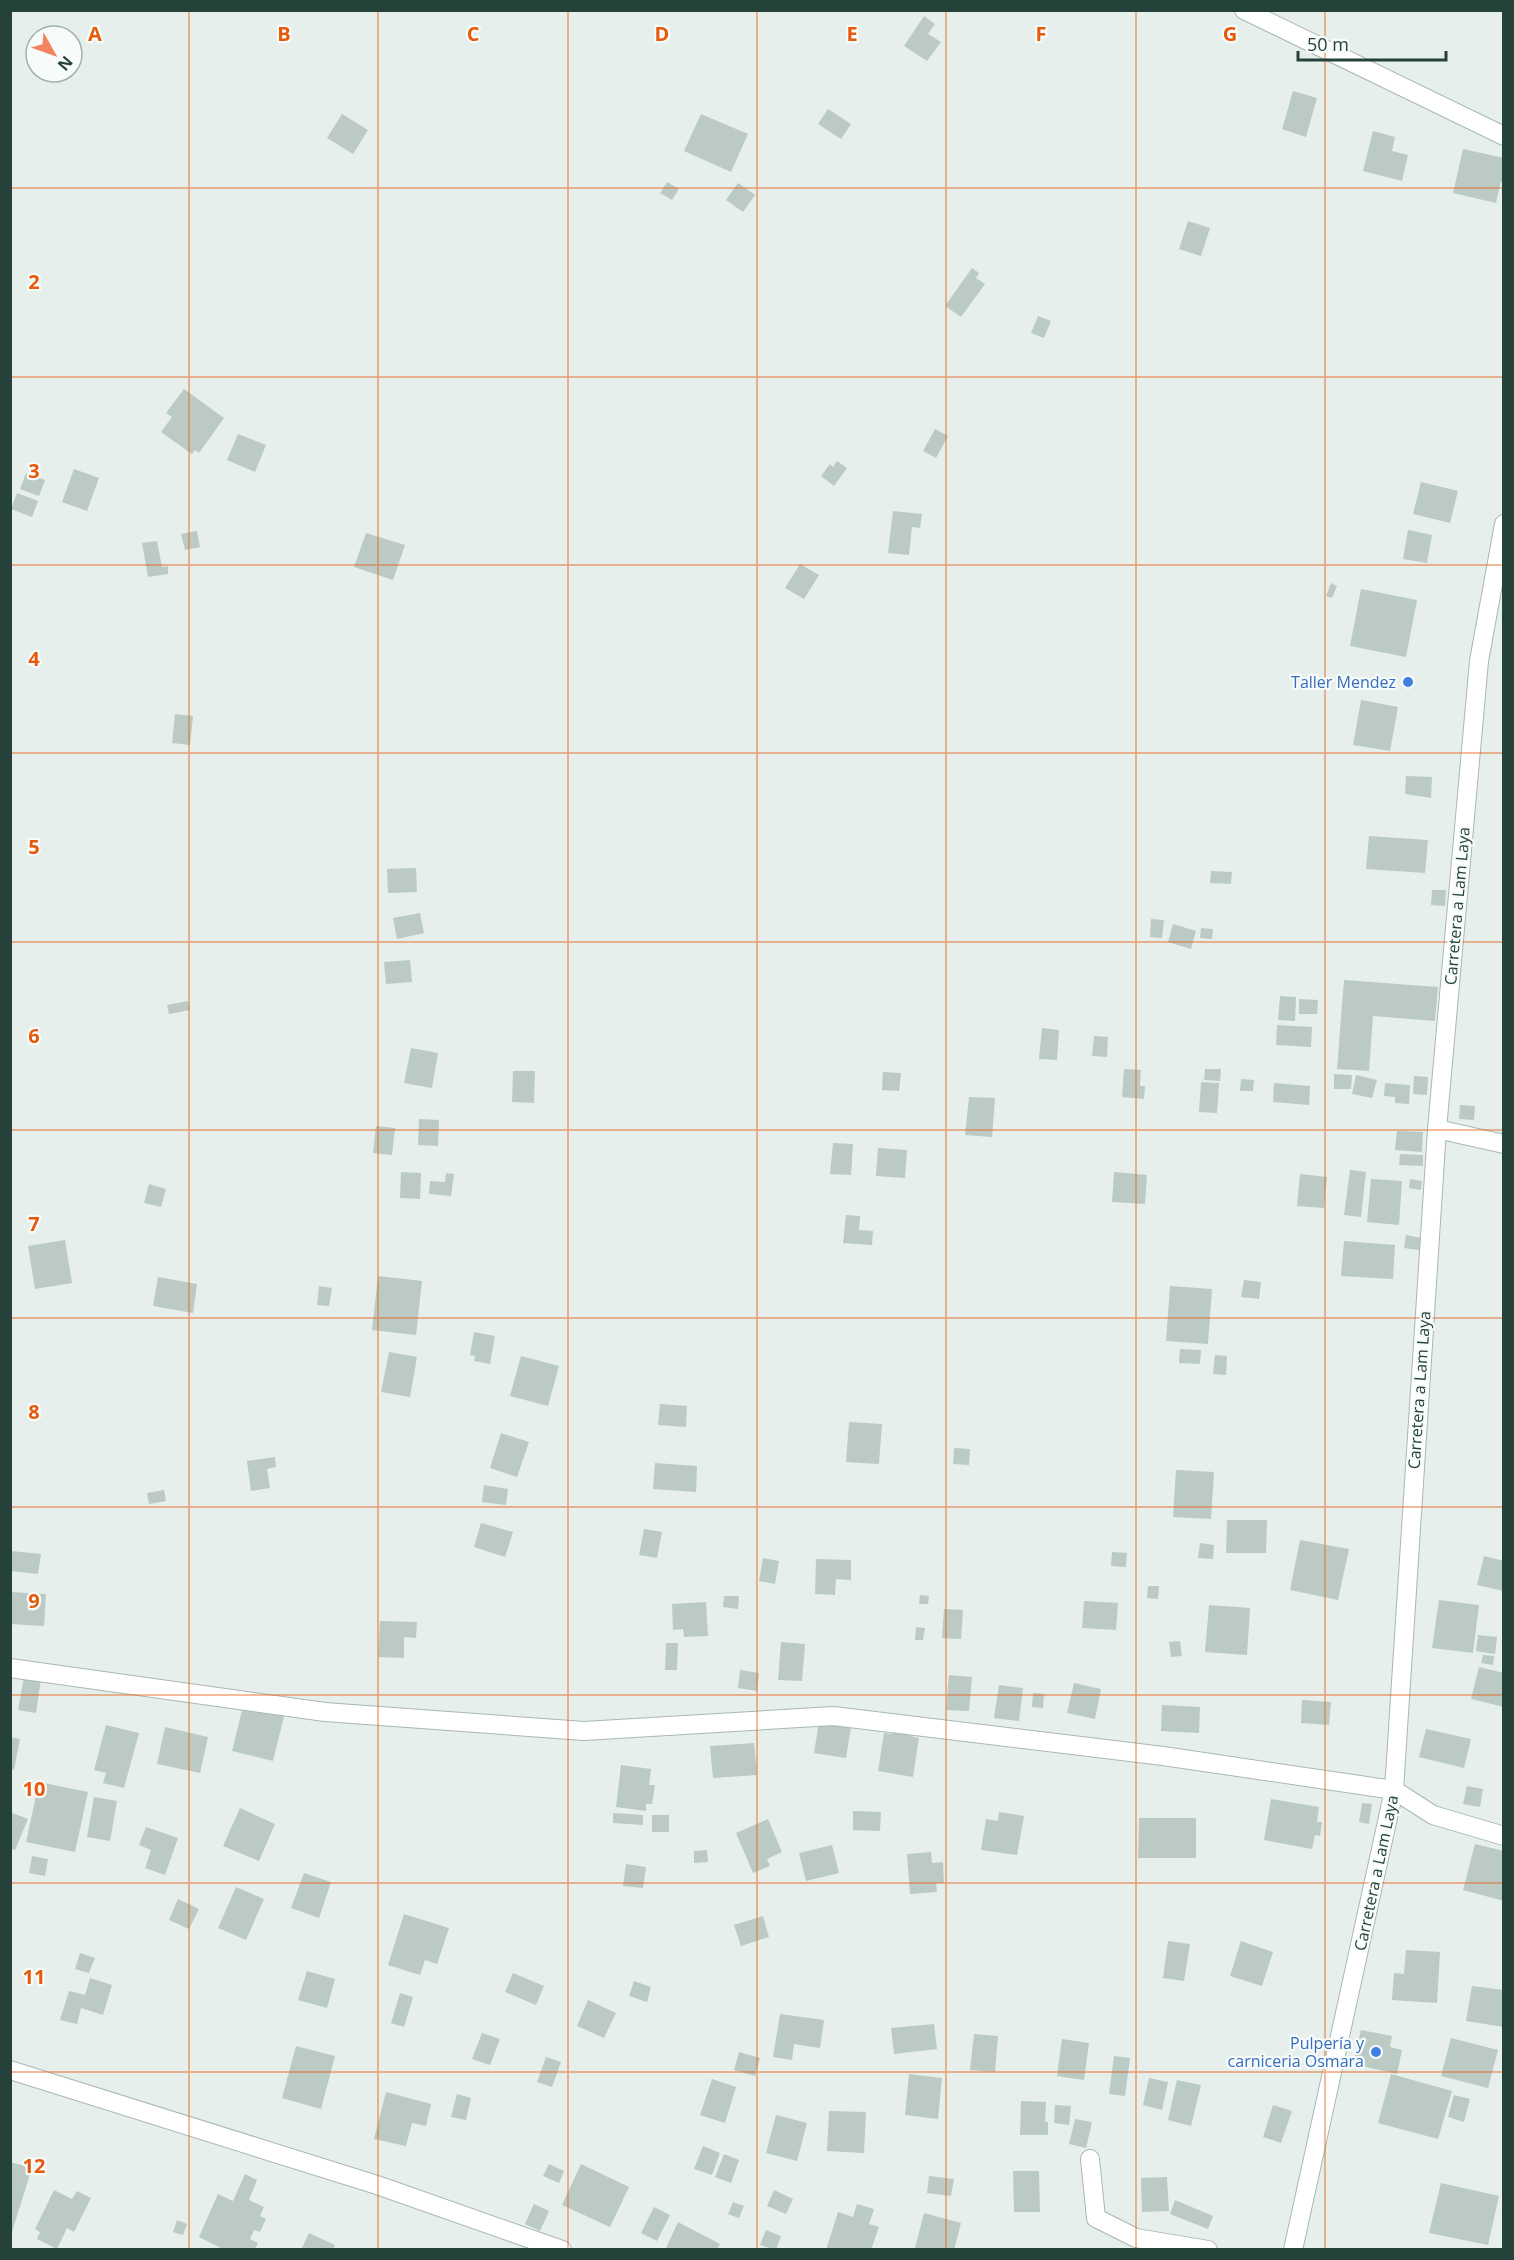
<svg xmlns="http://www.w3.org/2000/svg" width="1514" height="2260" font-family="'Open Sans',sans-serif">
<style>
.building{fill:#bbcac4}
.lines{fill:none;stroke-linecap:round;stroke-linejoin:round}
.street-casing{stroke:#a8b8b2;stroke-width:20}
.street{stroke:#fff;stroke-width:18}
.grid{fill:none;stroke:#e8590c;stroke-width:1.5;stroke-opacity:0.55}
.shop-dot{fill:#3f7fe0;stroke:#f7fbf9;stroke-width:2}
.labels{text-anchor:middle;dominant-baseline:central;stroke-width:4.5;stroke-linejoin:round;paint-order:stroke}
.shop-label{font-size:16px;fill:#366cbe;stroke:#f7fbf9;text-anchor:end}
.street-label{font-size:16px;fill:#24423a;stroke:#f7fbf9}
.grid-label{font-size:20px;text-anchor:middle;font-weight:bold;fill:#e8590c;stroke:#f7fbf9;stroke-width:4.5;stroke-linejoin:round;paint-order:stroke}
</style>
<rect width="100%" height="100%" fill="#e6efeb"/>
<path class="building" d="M924,16L935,24L928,34L941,42L927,61L904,46Z
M1293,91L1317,98L1306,137L1282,129Z
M828,109L851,124L841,139L818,124Z
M342,114L368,130L353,154L327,138Z
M701,114L748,134L731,172L684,151Z
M1373,131L1395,137L1392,151L1408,155L1402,181L1363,171Z
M1463,149L1504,158V182L1501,181L1496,203L1453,193Z
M667,182L679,189L672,200L660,193Z
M738,183L755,195L743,212L726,200Z
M1188,221L1210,228L1201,256L1179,249Z
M972,268L979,273L976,278L985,284L961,317L945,306Z
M1038,316L1051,321L1044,338L1031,333Z
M184,389L224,418L199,453L195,450L192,454L161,432L172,417L166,413Z
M935,429L948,436L936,458L923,451Z
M238,434L266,445L255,472L227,460Z
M837,461L847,468L834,486L821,476L830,464L833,467Z
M74,469L99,478L87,511L62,502Z
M26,473L45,480L39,496L20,489Z
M1421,482L1458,491L1450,523L1413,514Z
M17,493L38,501L32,517L11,509Z
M893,511L922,514L920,528L912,527L909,555L888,553Z
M1408,530L1432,535L1427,563L1403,559Z
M197,531L200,547L185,550L181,534Z
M366,533L405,545L393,580L354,567Z
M157,541L162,567L168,566V574L148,577L142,543Z
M800,564L819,575L804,599L785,588Z
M1331,583L1337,586L1332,598L1326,596Z
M1361,589L1417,600L1406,657L1350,646Z
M1361,700L1398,707L1390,751L1353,745Z
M175,714L193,716L190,745L172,743Z
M1406,776L1432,777L1431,798L1405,794Z
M1369,836L1428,840L1425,873L1366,869Z
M416,868L417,892L388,893L387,869Z
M1211,871L1232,872L1231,884L1210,883Z
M1432,890H1446L1445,906L1431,905Z
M420,913L424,933L397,939L393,918Z
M1151,919L1164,920L1162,938L1150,937Z
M1173,924L1196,931L1191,949L1168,942Z
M1201,928L1213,929L1212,939L1200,938Z
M410,960L412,982L386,984L384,962Z
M1344,980L1438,987L1435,1021L1373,1016L1369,1071L1337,1069Z
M1280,996L1296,997L1295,1021L1278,1020Z
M1299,999L1318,1000L1317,1014H1299Z
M188,1001L190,1010L169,1014L167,1005Z
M1277,1025L1312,1027L1311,1047L1276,1045Z
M1042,1028L1059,1030L1057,1060L1039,1059Z
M1094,1036L1108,1037L1107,1057L1092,1056Z
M411,1048L438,1053L432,1088L404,1083Z
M1124,1069L1141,1070L1140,1086H1145L1144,1099L1122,1097Z
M1205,1069H1221L1220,1081L1204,1080Z
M513,1071H535L534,1103L512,1102Z
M883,1072L901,1073L899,1091L882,1090Z
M1334,1074L1352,1075L1351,1089H1334Z
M1356,1075L1377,1080L1372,1098L1352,1094Z
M1414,1076L1428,1077L1427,1095L1413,1094Z
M1241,1079L1254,1080L1253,1091H1240Z
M1201,1082L1219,1083L1217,1113L1199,1112Z
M1274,1083L1310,1086L1309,1105L1273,1102Z
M1385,1083L1410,1085L1409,1104L1395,1103V1097L1384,1096Z
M969,1097L995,1098L992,1137L965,1135Z
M1460,1105L1475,1106L1474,1120L1459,1119Z
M419,1119L439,1120L438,1146L418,1145Z
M376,1126L395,1128L392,1155L373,1153Z
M1397,1131L1423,1132L1422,1152L1395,1150Z
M833,1143L853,1144L851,1175L830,1174Z
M878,1148L907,1150L905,1178L876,1176Z
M1400,1154L1423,1155V1166L1399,1165Z
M1350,1170L1366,1172L1361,1217L1344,1215Z
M401,1172L421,1173L420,1199L400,1198Z
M1114,1172L1147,1175L1145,1204L1112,1202Z
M446,1173L454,1174L451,1196L429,1194L430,1181L445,1182Z
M1300,1174L1327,1177L1324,1208L1297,1206Z
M1371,1179L1402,1181L1399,1225L1367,1222Z
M1410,1179L1422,1181L1421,1190L1409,1188Z
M149,1184L166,1189L161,1207L144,1203Z
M846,1215L860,1216L859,1230L873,1231L872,1245L843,1243Z
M1406,1235L1421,1238L1419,1250L1404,1248Z
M65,1240L72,1283L35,1289L28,1246Z
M1344,1241L1395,1245L1393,1279L1341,1276Z
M378,1276L422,1281L416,1335L372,1330Z
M158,1277L197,1284L193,1313L153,1306Z
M1244,1280L1261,1282L1259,1299L1241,1297Z
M319,1286L332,1288L329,1306L317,1305Z
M1170,1286L1212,1289L1208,1344L1166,1341Z
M474,1332L495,1336L490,1364L474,1361L475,1356L470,1355Z
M1180,1349L1201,1350L1200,1364L1179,1363Z
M389,1352L417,1357L410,1397L381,1392Z
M1215,1355L1227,1356L1226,1375L1213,1374Z
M521,1356L559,1366L548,1406L510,1396Z
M660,1404L687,1406L686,1427L658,1425Z
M849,1422L882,1424L879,1464L846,1462Z
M501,1433L529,1442L517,1477L490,1468Z
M954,1448L970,1449L969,1465L953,1464Z
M275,1457L276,1467L267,1469L270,1488L251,1491L247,1461Z
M655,1463L697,1466L696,1492L653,1489Z
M1176,1470L1214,1472L1211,1519L1173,1517Z
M484,1485L508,1489L506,1505L482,1502Z
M164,1490L166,1501L149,1504L147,1493Z
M1227,1520H1267L1266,1553H1226Z
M481,1523L513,1532L505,1557L474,1547Z
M644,1529L662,1532L657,1558L639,1555Z
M1300,1540L1349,1549L1338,1600L1290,1590Z
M1200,1543L1214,1545L1213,1559L1198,1558Z
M11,1551L41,1554L38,1574L10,1571Z
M1112,1552L1127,1553L1126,1567L1111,1566Z
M1484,1556L1504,1561V1591L1477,1585Z
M763,1558L779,1561L775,1584L759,1581Z
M816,1559L851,1560V1580L836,1579L835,1595L815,1594Z
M1148,1586H1159L1158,1599L1147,1598Z
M10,1592L46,1594L44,1626L10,1624Z
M920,1595L929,1596L928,1604H919Z
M724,1596H739L738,1609L723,1607Z
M1439,1600L1479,1605L1473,1653L1432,1648Z
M1084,1601L1118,1603L1116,1630L1082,1628Z
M706,1602L708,1636L684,1637L683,1629L673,1630L672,1604Z
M1209,1605L1250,1608L1247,1655L1205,1652Z
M944,1609L963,1610L961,1639L942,1638Z
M380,1621L417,1622L416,1638L404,1637V1658L378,1657Z
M916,1627L925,1628L923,1640H915Z
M1478,1635L1497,1637L1495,1654L1476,1651Z
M1180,1641L1182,1656L1171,1657L1169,1642Z
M781,1642L805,1644L802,1681L778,1680Z
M666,1643H678L677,1670H665Z
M1483,1655L1494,1656L1493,1665L1481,1663Z
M1479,1667L1504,1673V1707L1471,1699Z
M740,1670L759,1673L757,1691L738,1688Z
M949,1675L972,1677L969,1711L946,1710Z
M24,1677L41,1679L36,1713L18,1710Z
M1074,1683L1101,1689L1095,1719L1067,1713Z
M999,1685L1023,1688L1019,1721L994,1718Z
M1033,1693L1044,1694L1043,1708L1032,1707Z
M245,1698L286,1708L273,1761L232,1751Z
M1302,1700L1331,1702L1329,1725L1301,1723Z
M1162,1705L1200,1707L1199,1733L1161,1731Z
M819,1722L851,1727L846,1758L814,1753Z
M106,1725L139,1733L124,1788L103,1783L106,1773L94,1770Z
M893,1726L911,1728L910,1736L919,1738L913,1777L878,1771L884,1733L892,1734Z
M165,1727L208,1737L200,1773L157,1764Z
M1426,1729L1471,1739L1464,1768L1419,1757Z
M10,1737L20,1739L14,1770L10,1769Z
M754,1743L757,1775L713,1778L710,1746Z
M621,1765L651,1769L649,1785H655L652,1804H646V1811L616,1807Z
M39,1782L88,1792L75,1852L26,1842Z
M1467,1786L1483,1789L1480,1807L1463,1804Z
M94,1797L117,1801L110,1841L87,1837Z
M1271,1799L1319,1807L1317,1822H1322L1320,1836L1315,1835L1312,1849L1264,1840Z
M1362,1803L1372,1804L1369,1824L1359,1822Z
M240,1808L275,1824L259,1861L223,1846Z
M853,1811L881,1812L880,1831L853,1830Z
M10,1812L28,1819L15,1850L10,1848Z
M999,1812L1024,1816L1017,1855L981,1850L986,1819L998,1821Z
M613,1813L643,1815V1825L613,1823Z
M652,1815H669V1832H652Z
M1139,1818H1196V1858H1138Z
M768,1819L782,1852L767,1859L770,1866L753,1873L736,1833Z
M146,1827L178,1838L165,1875L145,1868L151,1850L139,1845Z
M1475,1844L1504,1851V1901L1463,1890Z
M832,1845L839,1873L806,1881L799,1853Z
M707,1850L708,1862L694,1863V1851Z
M931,1852L932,1863L943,1862L944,1883H936L937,1892L910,1894L907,1854Z
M32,1856L48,1859L45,1876L29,1873Z
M626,1864L646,1867L643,1888L623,1886Z
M304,1873L331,1882L319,1918L291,1908Z
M236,1887L264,1899L246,1940L218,1928Z
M178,1899L199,1909L189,1929L169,1920Z
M404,1914L449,1928L437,1964L425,1960L420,1975L388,1965Z
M763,1916L769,1937L741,1946L734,1925Z
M1168,1941L1190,1944L1184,1981L1163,1978Z
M1241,1941L1273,1952L1262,1986L1230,1976Z
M1406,1950L1440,1952L1437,2003L1392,2000L1394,1973L1404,1974Z
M80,1953L95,1958L89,1973L75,1969Z
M307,1971L335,1979L327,2008L298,2000Z
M513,1973L544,1986L536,2005L505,1992Z
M90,1978L112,1985L103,2015L81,2008L77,2024L60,2020L69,1991L85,1995Z
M634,1981L651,1987L647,2002L629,1996Z
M1472,1986L1504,1990V2027L1466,2021Z
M400,1993L413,1997L404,2027L391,2023Z
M588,2000L616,2013L604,2038L577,2026Z
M780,2014L824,2020L820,2048L794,2044L792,2060L773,2057Z
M934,2024L937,2049L894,2054L891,2028Z
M1361,2030L1392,2036L1390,2047L1402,2050L1397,2074L1353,2064Z
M482,2033L500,2039L490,2065L472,2059Z
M974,2034L998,2036L995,2072L970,2070Z
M1451,2038L1498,2050L1488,2088L1441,2076Z
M1062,2039L1089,2043L1084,2080L1057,2076Z
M296,2046L335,2056L321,2109L282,2098Z
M739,2052L760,2058L755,2076L734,2070Z
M1114,2056L1130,2058L1125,2096L1109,2094Z
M546,2057L561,2062L552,2087L537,2082Z
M909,2074L942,2078L938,2119L905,2115Z
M1391,2074L1452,2091L1438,2139L1378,2123Z
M1149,2078L1168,2082L1162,2110L1143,2105Z
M712,2079L736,2087L725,2123L700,2115Z
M1177,2080L1201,2085L1191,2126L1168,2120Z
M386,2092L431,2104L426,2126L412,2123L406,2146L374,2139Z
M457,2094L471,2098L466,2120L451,2117Z
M1454,2095L1470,2099L1464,2122L1448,2117Z
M1021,2101L1046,2102L1045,2122H1048V2135H1020Z
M1055,2105L1071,2106L1069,2125L1054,2123Z
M1273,2105L1292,2111L1281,2143L1263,2137Z
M829,2111L866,2112L864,2153L827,2151Z
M776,2115L807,2123L797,2161L766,2153Z
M1075,2119L1092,2122L1086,2148L1069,2144Z
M703,2146L720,2153L712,2175L694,2169Z
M724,2154L739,2160L731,2183L715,2177Z
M10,2162L32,2168L11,2235H10Z
M549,2164L564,2171L559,2183L543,2176Z
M581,2164L629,2187L610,2227L562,2205Z
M1013,2171H1039L1040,2212H1014Z
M245,2174L257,2180L249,2200L264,2207L260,2216L266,2219L260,2232L254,2230L250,2239L258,2243L255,2250H225L199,2237L218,2194L233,2201Z
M929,2176L954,2179L951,2196L927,2193Z
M1167,2177L1169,2211L1142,2212L1141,2178Z
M1441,2183L1499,2196L1488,2245L1429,2233Z
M54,2190L72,2199L77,2191L91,2198L74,2232L67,2228L57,2249L37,2239L40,2232L35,2229Z
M774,2190L793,2199L786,2214L767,2206Z
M1175,2200L1213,2216L1208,2229L1170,2214Z
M733,2202L744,2206L739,2218L728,2214Z
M534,2204L549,2211L540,2231L525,2224Z
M857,2204L874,2209L869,2224L879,2227L871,2250H826L838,2212L853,2217Z
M654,2207L670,2215L657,2241L641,2233Z
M924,2213L961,2223L954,2250L915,2248Z
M177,2220L187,2224L183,2235L173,2232Z
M678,2222L720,2244L717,2250H665Z
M766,2230L781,2236L776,2250L760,2245Z
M309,2233L335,2245L333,2250H301Z"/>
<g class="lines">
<g class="street-casing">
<path id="street" d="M1244,10L1504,136
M1437,1129L1504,1144
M10,1668L325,1712L584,1731L833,1716L1163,1756L1394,1790L1433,1815L1504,1836
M10,2070L377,2185L562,2250
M1090,2159L1096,2218L1136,2238L1208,2250
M1293,2250L1394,1790L1437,1129L1479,661L1504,524"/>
</g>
<use href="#street" class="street"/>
</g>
<path class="grid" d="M189,10V2250M378,10V2250M568,10V2250M757,10V2250M946,10V2250M1136,10V2250M1325,10V2250M10,188H1504M10,377H1504M10,565H1504M10,753H1504M10,942H1504M10,1130H1504M10,1318H1504M10,1507H1504M10,1695H1504M10,1883H1504M10,2072H1504"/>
<g class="shop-dot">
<circle cx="1408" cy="682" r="6"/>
<circle cx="1376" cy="2052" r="6"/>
</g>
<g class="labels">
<g class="shop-label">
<text x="1396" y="682">Taller Mendez</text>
<text x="1364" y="2043">Pulpería y<tspan x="1364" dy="18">carniceria Osmara</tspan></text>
</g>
<g class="street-label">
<text transform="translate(1457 906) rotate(-85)">Carretera a Lam Laya</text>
<text transform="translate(1419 1390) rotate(-86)">Carretera a Lam Laya</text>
<text transform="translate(1376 1873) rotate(-78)">Carretera a Lam Laya</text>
</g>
</g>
<g class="grid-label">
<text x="95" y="41">A</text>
<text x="284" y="41">B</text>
<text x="473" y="41">C</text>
<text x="662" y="41">D</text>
<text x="852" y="41">E</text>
<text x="1041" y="41">F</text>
<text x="1230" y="41">G</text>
<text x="34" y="289">2</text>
<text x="34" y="478">3</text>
<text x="34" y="666">4</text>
<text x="34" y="854">5</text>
<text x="34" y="1043">6</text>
<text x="34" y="1231">7</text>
<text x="34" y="1419">8</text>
<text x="34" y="1608">9</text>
<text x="34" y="1796">10</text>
<text x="34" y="1984">11</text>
<text x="34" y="2173">12</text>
</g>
<rect width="1514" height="2260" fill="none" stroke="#24423a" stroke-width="24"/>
<g transform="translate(54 54) rotate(130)"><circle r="28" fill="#f7fbf9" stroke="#a3b1ad" stroke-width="1.5"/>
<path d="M0-4.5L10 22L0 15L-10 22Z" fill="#f4845f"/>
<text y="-9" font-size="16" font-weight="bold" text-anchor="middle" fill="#24423a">N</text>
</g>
<path d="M1298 51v9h148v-9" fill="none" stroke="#24423a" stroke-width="3"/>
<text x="1307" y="51" font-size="18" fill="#24423a" stroke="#f7fbf9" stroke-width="4.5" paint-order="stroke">50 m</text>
</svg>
